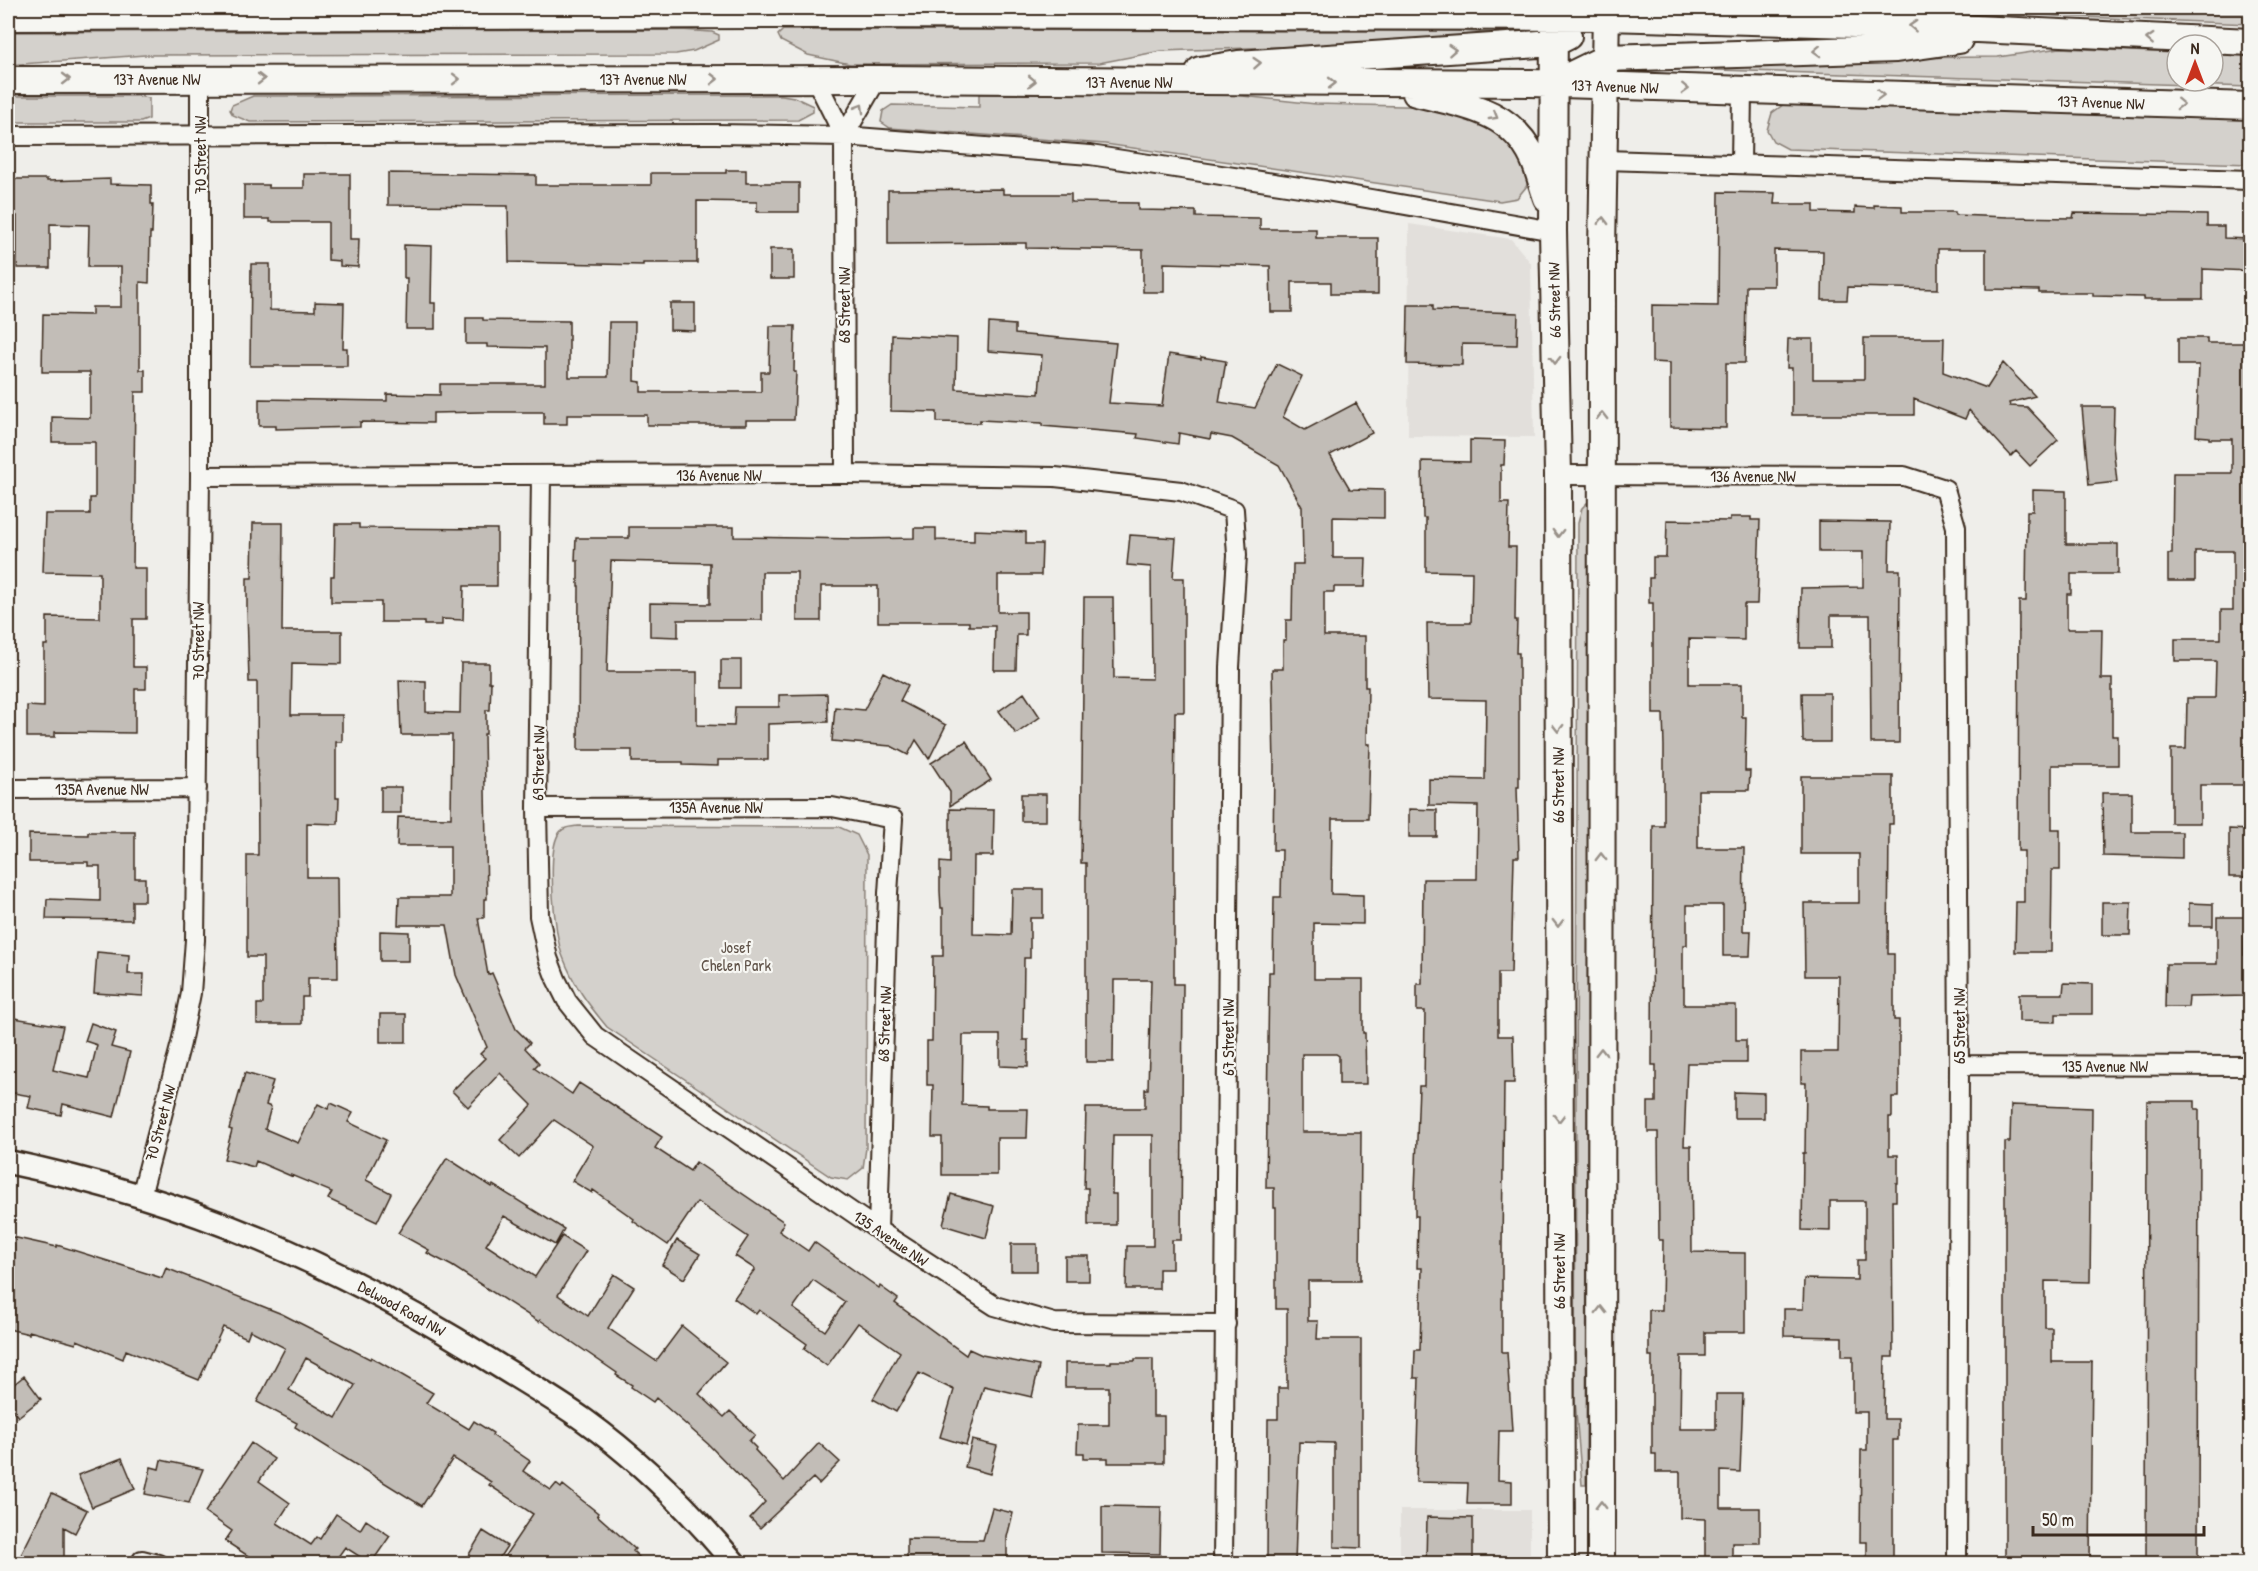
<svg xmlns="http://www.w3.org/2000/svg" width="2258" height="1571" font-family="'Patrick Hand',sans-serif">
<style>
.built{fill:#e2dfdb}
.green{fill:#d4d1cc;stroke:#887e75;stroke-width:1.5}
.building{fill:#c2bdb7;stroke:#3b2a1e;stroke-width:1.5;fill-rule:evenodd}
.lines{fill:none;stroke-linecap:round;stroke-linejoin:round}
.minor-casing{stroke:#3b2a1e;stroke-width:22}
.tertiary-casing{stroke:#3b2a1e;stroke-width:27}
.secondary-casing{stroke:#3b2a1e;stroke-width:30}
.minor{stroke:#f6f6f2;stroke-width:18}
.tertiary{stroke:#f6f6f2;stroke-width:22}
.secondary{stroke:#f6f6f2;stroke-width:26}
.oneway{stroke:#989088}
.labels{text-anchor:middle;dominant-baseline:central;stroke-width:4.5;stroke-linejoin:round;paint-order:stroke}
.street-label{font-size:16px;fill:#3b2a1e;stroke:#f6f6f2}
.park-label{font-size:16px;fill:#61544a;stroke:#f6f6f2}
</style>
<rect width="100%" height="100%" fill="#efeeea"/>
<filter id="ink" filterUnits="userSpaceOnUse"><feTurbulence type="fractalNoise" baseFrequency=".0167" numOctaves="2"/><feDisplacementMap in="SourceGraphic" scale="12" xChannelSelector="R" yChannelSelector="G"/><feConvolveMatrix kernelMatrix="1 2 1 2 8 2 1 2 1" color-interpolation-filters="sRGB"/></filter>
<g filter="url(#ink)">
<path class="built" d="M1409,224L1511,239L1531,263L1534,437L1408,436Z
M1400,1510H1530V1563L1400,1564Z"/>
<path class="green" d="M1983,8H2250V24L2058,16Z
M681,30L712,32L719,35V40L694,51L676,54L145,55L8,65V32Z
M783,30L1462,31L1517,35L1516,39L1161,51L1099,63L850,64L808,55L781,41L778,35Z
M2060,48L2177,53V81H2213V54L2250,55V87L1718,70L1645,62L1729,59L1998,57Z
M979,94H1224L1316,104L1446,107L1506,134L1530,177L1526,187L1517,198L1500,201L1105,144L890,128L881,122L883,111L892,105L979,107Z
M782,95L794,97L813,106V112L798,120L250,122L233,115L230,110L232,105L253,96Z
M8,96H137L149,98V119L141,122H8Z
M1799,102L2250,118V164L1788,149L1773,141L1767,130L1772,113L1783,105Z
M1587,503L1589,506L1586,1485H1582L1575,1400L1578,523L1582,508Z
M578,826L839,827L857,835L867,855L866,1148L863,1168L848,1180L831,1177L607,1027C588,1004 574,986 563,957C554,936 547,854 558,835C562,827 570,827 578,826Z"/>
<path class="building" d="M726,170H746V183H799V212H757V202L697,201V263H643V265L509,262L508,206L388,205V173L536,175V185H651V173H726Z
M304,174H350V239H359L358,267L340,266V261L328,260V222H270V219H244V185H269V188H304Z
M8,179H47V181L110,179V184L151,185V204H153L152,233H150L149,283L140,282V370H145V392H135L133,568H146V619H133V667H146V689H135V733L55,732V737H27V706L44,707V645H47V617L100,618V573L43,572L45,514H90V498H95V442H52V417L90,418V372H42L43,314L92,315V307H121V267H88L89,225L50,224V268H17V216H8Z
M1003,189V194H1071V202L1138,203V210L1196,211V217L1260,218V229H1316V238H1378V294H1331V282H1292V312H1271L1270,266L1164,263V292H1143V250L1026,248V243L888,244V190Z
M1719,192L1775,193L1774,204H1814V212L1855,213V207L1874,208V205L1902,206V212H1955V215L2008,217L2073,218L2074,213L2207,215V226H2224V238L2250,239V271L2203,269V299H2144V297L2093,296V293H2039V290L1986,289V249H1938V289L1848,287L1847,300H1822L1823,251L1774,250V286H1746L1745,363H1726V428L1670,427V363L1652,362V305L1718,306Z
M404,245L432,246L431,303H435V329H406L407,278H404Z
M770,249H794V279H770Z
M251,264H270V310L315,311V302L344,303L343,348H347V366H250Z
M670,303H695V331L670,330Z
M1408,305H1433V310L1518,313L1517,345L1462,344V365L1407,364Z
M466,318H483V320L569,321V377H608L609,322H635L634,381L641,382V392H761V372H769L770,326H795L794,372H796L794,420H746V425H647V415H567V424H544V412H481L433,413V423L360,422V427L276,429V426H259V399L387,401V394L440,395V384H545V348L487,347V344H466Z
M989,323L1015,325V334L1116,343L1109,403L1162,406L1169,354L1201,359V357L1226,361L1219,402L1255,408L1277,364L1302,376L1283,417L1305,430L1356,403L1372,433L1330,455L1350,489L1384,490V518L1333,517V558H1366L1365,587H1334V592H1324V636H1365V687H1368L1367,744H1370L1368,819H1332L1331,894L1363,895V924L1314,923V979H1363V1033H1365L1366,1084H1339V1056L1336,1054H1302V1132H1361L1360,1281H1308V1321H1318L1317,1339H1361V1548L1334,1547V1443L1299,1442L1295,1563L1267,1562L1268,1419H1278V1388H1287V1309H1276V1208H1274V1188H1266L1269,972H1273L1274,897H1281L1282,850H1273L1274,766L1272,669H1283V640H1286V620H1292L1293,564H1303L1302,507L1279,465L1232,438L1211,434L1210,439L1179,433L1178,444L1137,438L1138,434L1042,426V423L980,420V423L937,422V412L891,411L892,335L957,338L956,389L1039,394L1042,355L988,351Z
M1864,338H1944L1943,372L1987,388L2003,363L2035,396L2009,403L2010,406L2027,407L2058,440L2030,466L2016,451L2011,456L1969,410L1965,419L1914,399V415H1792V368H1787L1788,339H1813V379H1864Z
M2178,338H2207V343H2250V785H2200V823H2171V749H2186L2187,698H2215L2216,661H2175V639H2221V610H2233V551H2195V581H2168V554H2172L2173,473H2232V439H2209V437L2196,436L2199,365H2178Z
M2082,407H2114L2113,445L2117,482L2089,485Z
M1470,440L1505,441L1504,465H1501V503H1509L1508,547H1516L1515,620H1517L1516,653H1519V787H1517L1519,857H1514L1511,973H1498V1036H1513L1514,1083H1504L1502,1247V1352H1507L1512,1431H1499L1498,1480L1512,1481V1504H1467L1468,1483L1416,1482L1419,1378H1414L1415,1350H1420L1422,1268H1417L1418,1216H1415V1191L1419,1086H1424L1425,1011H1417V984H1422L1423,879H1477L1478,806L1429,805V779L1485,780L1486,700L1428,699L1427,623H1471L1472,572L1426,571V518H1423L1422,461L1470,462Z
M2033,490L2066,491V544H2118V574H2071V594H2067V629H2102L2101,679H2112V736H2118V765H2052V829H2060V870H2052L2051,952H2015L2016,902H2024V851H2018L2019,601H2026L2027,511H2033Z
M1730,517H1751V520H1760L1757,604H1744V640L1689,639V684H1742V717H1746L1745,771H1750L1749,790H1698V848H1744L1743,931H1751L1750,956H1723V905H1687V945H1683V987H1684V1005H1736V1040H1746V1063H1687L1684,1146H1691L1692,1252L1745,1253V1332H1705V1356H1681L1680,1429H1716V1394H1743L1740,1472L1721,1471V1508H1760V1543H1732V1563H1705V1519L1680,1518V1472H1656V1454H1652V1356H1649V1310H1662L1663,1240H1659L1658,1132H1648V1102H1656V1065H1652L1653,826H1664V746L1663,714H1653V603H1649V578H1653V557H1666L1667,520L1730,521Z
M1819,521L1890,522L1889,570H1900L1899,743H1871L1870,615H1831V648H1800L1801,588L1863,587V552H1819Z
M253,523H283L282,631H342V664L292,663L291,715H342V742H336V798H339L338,824L307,823V877H337L338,978H308V997H302V1024H257V1004H263V957H247V855H258L257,682H249L247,607V578H252Z
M335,524H359V528L497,529V586H464L463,620L442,619V625H424V622H381V602H331V576H334Z
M629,527H734V537L858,539L914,538V528H936V540L974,541V530L1026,532V544H1042L1041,575H998V612H1026V635H1017L1016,670H994L995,626H969V622H878V586H821V621H797V572H762V620H678V637L650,636V603L710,604V563L611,561L607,672H697V725L734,726L735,707H779V695L827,694L828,722L768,724V760H718V766L683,765V762H632V750H578L579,586H578V561H575L576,538H629Z
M1130,535L1176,538L1173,578H1184V712H1175L1174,829V984H1183L1181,1240H1172V1269H1159V1289H1126L1127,1246H1153V1135H1113L1112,1194H1116V1225H1088V1188H1084L1086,1108H1145V1089H1148L1151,980H1114L1113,1062H1086V863H1081L1084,597H1113L1114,678L1152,679L1151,567L1127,565Z
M721,660H741V688H721Z
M461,663H489V682H491L490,710H486V734H484L487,899H484V918H478L488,975L492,973L516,1029L530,1043L525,1048L539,1063L534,1068L572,1094L579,1083L604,1099L662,1137L655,1148L690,1171L696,1162L784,1222L779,1231L808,1251L814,1242L879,1288L880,1286L898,1299L895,1303L966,1355L969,1349L982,1355L1039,1366L1032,1397L984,1386L966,1445L940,1437L954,1390L919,1373L896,1412L873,1399L900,1352L858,1323L827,1366L804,1349L807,1344L759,1310L756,1314L734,1298L755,1269L735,1256L748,1237L697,1202L668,1245L633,1221L634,1219L593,1190L592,1193L572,1181L593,1146L554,1120L519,1158L500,1140L532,1105L500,1073L468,1107L452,1091L485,1058L480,1054L487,1047L456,975L447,925H398L399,897H450V846H397L398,817L451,818L452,735H401L399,680L426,681V712L460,713ZM813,1280L845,1302L825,1331L793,1308Z
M883,672L908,685L900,701L946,725L929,759L916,740L908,755L891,746L832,741L835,707L864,710Z
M1024,693L1040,717L1016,734L999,711Z
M1802,693H1830V742H1803Z
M966,741L991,780L950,806V792L931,763Z
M1801,776H1893V824H1889L1888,954H1894V1020H1899V1097H1892V1117H1889V1155H1898V1183H1896V1201H1892L1893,1357H1885L1884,1419H1898V1440H1893V1563H1867V1542H1860L1861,1450H1867V1412H1853V1356H1842V1337L1784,1336V1309H1803L1804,1279L1857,1280V1260H1865V1201H1830V1231L1802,1230L1803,1153H1805L1806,1083H1801V1052H1838L1839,976H1805L1804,903H1859V854H1801Z
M381,787H401V813H381Z
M2102,793H2132V832H2182V858L2103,856Z
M1021,794H1046V821H1021Z
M950,809L994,810L993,856H974L973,934L1011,935L1012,889H1043V918H1030V958H1024L1023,1040H1028V1067L1000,1066V1035H963L962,1105L987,1106V1109H1028L1027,1138H997V1175H942V1137H932L933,1085H927V1041H932L933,956H943V908H941L940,891V862L950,863Z
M1409,809L1437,810V837H1409Z
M2229,829L2250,830V877H2229Z
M88,832H135V878H145V901H132V920L46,919L47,899L100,901V866H88V862H29V834L88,835Z
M2102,902H2131L2130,935H2102Z
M2189,903L2213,904V926H2189Z
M2217,917H2245L2244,955H2250V996L2189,997L2188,1007H2165L2166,964H2217Z
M380,931L409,932V961H380Z
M97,952L129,955L128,974H144L143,996L94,993Z
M2064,983L2092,984V1014H2056V1022L2019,1021V994H2063Z
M380,1014H406V1042H380Z
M8,1017L63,1026L53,1070L89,1078L97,1045L85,1041L91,1023L116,1032L111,1047L130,1052L114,1117L63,1104L61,1115L28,1108L31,1096L8,1092Z
M245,1073L273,1081L266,1105L271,1107L265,1129L298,1143L318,1104L328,1109L331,1103L353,1113L348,1122L386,1140L366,1180L391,1193L377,1222L328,1199L332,1192L291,1175V1176L256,1161L254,1167L224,1159L232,1130L229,1129Z
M1734,1092L1764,1093V1118H1734Z
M2147,1101H2195V1109H2199L2198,1558H2194V1563H2146Z
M2011,1105L2092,1108L2090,1282L2045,1281V1328H2052V1362H2092L2090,1563H2005V1142H2010Z
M447,1158L492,1187L493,1185L564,1229L555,1245L504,1216L486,1245L535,1277L562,1236L586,1251L558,1295L588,1316L614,1274L634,1287L608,1328L656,1361L682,1326L726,1362L699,1394L724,1417L730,1411L755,1435L749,1441L756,1448L755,1450L784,1481L819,1443L840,1462L819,1484L813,1478L760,1528L750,1518L765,1502L708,1444L656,1398L653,1402L631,1387L632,1385L616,1375L617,1373L540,1320L539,1322L452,1266L427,1253L429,1250L398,1233Z
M951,1194L994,1206L986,1238L943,1225Z
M8,1236L57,1247V1245L162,1278L166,1268L282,1314L370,1359L371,1357L433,1393L426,1403L469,1429L474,1421L493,1433L492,1435L530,1461L523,1471L551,1490L556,1484L561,1488L563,1485L598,1513L597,1515L635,1549L633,1551L645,1563H514L504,1557L533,1514L489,1485L491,1482L453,1458L422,1506L295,1427L297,1423L257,1402L285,1348L250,1330L247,1338L223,1327L199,1380L126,1350L123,1359L77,1340L76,1344L29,1331V1334L8,1329V1309L13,1282L8,1281ZM306,1358L355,1385L336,1418L289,1390Z
M677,1240L700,1254L684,1279L662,1265Z
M1011,1244H1037V1271H1011Z
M1065,1256H1089V1281H1065Z
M1135,1359H1153V1416H1164V1463H1108V1458H1084V1453H1077L1078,1425H1109V1387H1065V1363H1111V1361H1135Z
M24,1376L41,1399L18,1417L8,1404V1389Z
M972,1440L997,1446L990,1474L965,1467Z
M251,1443L274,1459L259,1481L290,1503L277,1523L311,1545L317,1537L320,1539L336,1514L360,1530L366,1520L390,1536L374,1559L368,1555L365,1560L345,1547L335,1561L339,1563H259L225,1541L232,1531L205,1512Z
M122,1458L135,1489L92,1507L78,1475Z
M161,1460L203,1469L189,1503L145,1494L151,1467L159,1469Z
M52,1493L87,1510L75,1533L64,1527V1563H17Z
M1102,1506L1161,1507L1160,1554L1102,1553Z
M992,1508L1013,1513L1007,1537V1563H907V1539L983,1540Z
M1427,1517L1473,1518V1563H1426Z
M483,1531L507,1546L496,1563H480L468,1556Z"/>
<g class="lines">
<g class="minor-casing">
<path id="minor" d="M816,80L844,136L845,474
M8,136L715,134L844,136L1090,155L1326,191L1553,231
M844,136L877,79
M1605,160L2250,180
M1741,164L1742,91
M541,475L537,808L539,916L548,958L556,979L567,1001L595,1036L878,1230L995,1306L1054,1323L1226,1324
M1558,475L1904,476L1945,489L1956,527L1959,1065L1957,1564
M200,476L845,474L1055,477L1181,491L1234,510L1237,555L1230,667L1223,1564
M8,789L197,788
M537,808L832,807L893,819L888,893L878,1230
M1959,1065L2250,1066
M141,1196L181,1043L191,993L195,940L200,476V80
M142,1564V1560L158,1564"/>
</g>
<g class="tertiary-casing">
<path id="tertiary" d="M8,1162C187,1199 341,1265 496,1364C525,1382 556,1400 584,1420C641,1461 690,1510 735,1564"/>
</g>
<g class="secondary-casing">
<path id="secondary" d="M1554,8L1553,231L1558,475L1561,1564
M8,17L804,15L1606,17L1891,25L2250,42
M1200,70L1238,64L1554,43L1568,36
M8,80L877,79L1531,83L2250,106
M1555,83L1606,58L1896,49L1959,40
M1416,93C1463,105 1510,109 1533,158C1539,170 1542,185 1547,198
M1601,1564L1602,252L1606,8"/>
</g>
<use href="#minor" class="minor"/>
<use href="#tertiary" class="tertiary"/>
<use href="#secondary" class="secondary"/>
</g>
<defs><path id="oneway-chevron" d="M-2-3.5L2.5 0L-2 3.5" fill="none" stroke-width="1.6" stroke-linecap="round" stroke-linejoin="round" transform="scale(1.5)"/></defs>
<g class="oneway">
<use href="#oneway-chevron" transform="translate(1913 26) rotate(-177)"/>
<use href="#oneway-chevron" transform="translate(2150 39) rotate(-177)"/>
<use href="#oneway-chevron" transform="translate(1452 50) rotate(-4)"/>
<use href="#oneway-chevron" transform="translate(1817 51) rotate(178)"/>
<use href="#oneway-chevron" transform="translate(1257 63) rotate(-4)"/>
<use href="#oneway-chevron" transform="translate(66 79)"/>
<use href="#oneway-chevron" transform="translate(261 79)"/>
<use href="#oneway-chevron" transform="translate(456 79)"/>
<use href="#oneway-chevron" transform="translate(714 79)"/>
<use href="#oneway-chevron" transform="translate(1032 81) rotate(1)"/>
<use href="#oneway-chevron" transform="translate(1332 83)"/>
<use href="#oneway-chevron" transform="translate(1685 89) rotate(2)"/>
<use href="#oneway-chevron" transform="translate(1880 95) rotate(2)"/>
<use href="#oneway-chevron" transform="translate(2180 104) rotate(2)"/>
<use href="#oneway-chevron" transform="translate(860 108) rotate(-60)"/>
<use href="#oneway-chevron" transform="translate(1494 116) rotate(31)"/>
<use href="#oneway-chevron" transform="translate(1603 221) rotate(-89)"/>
<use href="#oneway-chevron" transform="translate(1555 360) rotate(89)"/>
<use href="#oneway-chevron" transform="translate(1602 416) rotate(-90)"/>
<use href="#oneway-chevron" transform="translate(1558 533) rotate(90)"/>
<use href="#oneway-chevron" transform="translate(1558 728) rotate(90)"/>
<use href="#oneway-chevron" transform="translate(1601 857) rotate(-90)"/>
<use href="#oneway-chevron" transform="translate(1558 923) rotate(90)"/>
<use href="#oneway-chevron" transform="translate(1601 1052) rotate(-90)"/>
<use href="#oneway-chevron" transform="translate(1559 1118) rotate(90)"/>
<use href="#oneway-chevron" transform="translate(1601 1310) rotate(-90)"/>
<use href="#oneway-chevron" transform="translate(1601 1505) rotate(-90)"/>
</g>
</g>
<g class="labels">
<g class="street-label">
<text x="157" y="79">137 Avenue NW</text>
<text x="643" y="79">137 Avenue NW</text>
<text x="1129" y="82">137 Avenue NW</text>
<text transform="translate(1615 86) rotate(2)">137 Avenue NW</text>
<text transform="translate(2101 102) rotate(2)">137 Avenue NW</text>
<text transform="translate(200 155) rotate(-90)">70 Street NW</text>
<text transform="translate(1554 300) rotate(-91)">66 Street NW</text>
<text transform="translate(844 305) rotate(-90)">68 Street NW</text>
<text x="719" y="475">136 Avenue NW</text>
<text x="1753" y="476">136 Avenue NW</text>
<text transform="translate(198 641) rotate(-90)">70 Street NW</text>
<text transform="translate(538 763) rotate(-89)">69 Street NW</text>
<text transform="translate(1558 785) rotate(-90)">66 Street NW</text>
<text x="102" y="789">135A Avenue NW</text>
<text x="716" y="807">135A Avenue NW</text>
<text transform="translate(884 1024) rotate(-88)">68 Street NW</text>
<text transform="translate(1959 1026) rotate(-90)">65 Street NW</text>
<text transform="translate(1228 1037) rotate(-90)">67 Street NW</text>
<text x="2105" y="1066">135 Avenue NW</text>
<text transform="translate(160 1123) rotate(-75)">70 Street NW</text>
<text transform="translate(891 1238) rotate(34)">135 Avenue NW</text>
<text transform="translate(1559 1271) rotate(-90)">66 Street NW</text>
<text transform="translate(402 1308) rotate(29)">Delwood Road NW</text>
</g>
<g class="park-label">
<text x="736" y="947">Josef<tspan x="736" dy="18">Chelen Park</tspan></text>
</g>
</g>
<rect width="2258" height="1571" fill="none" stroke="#f6f6f2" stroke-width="30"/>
<rect x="15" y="15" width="2228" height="1541" fill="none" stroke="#3b2a1e" stroke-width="2" filter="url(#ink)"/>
<g transform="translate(2195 63)"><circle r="28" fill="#f6f6f2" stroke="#aba49d" stroke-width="1.5"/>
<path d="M0-4.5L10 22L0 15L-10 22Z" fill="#c8321e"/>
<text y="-9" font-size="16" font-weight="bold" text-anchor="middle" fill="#3b2a1e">N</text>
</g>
<path d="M2033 1526v9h171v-9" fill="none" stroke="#3b2a1e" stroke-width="3"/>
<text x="2042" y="1526" font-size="18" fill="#3b2a1e" stroke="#f6f6f2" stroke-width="4.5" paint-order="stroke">50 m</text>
</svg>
